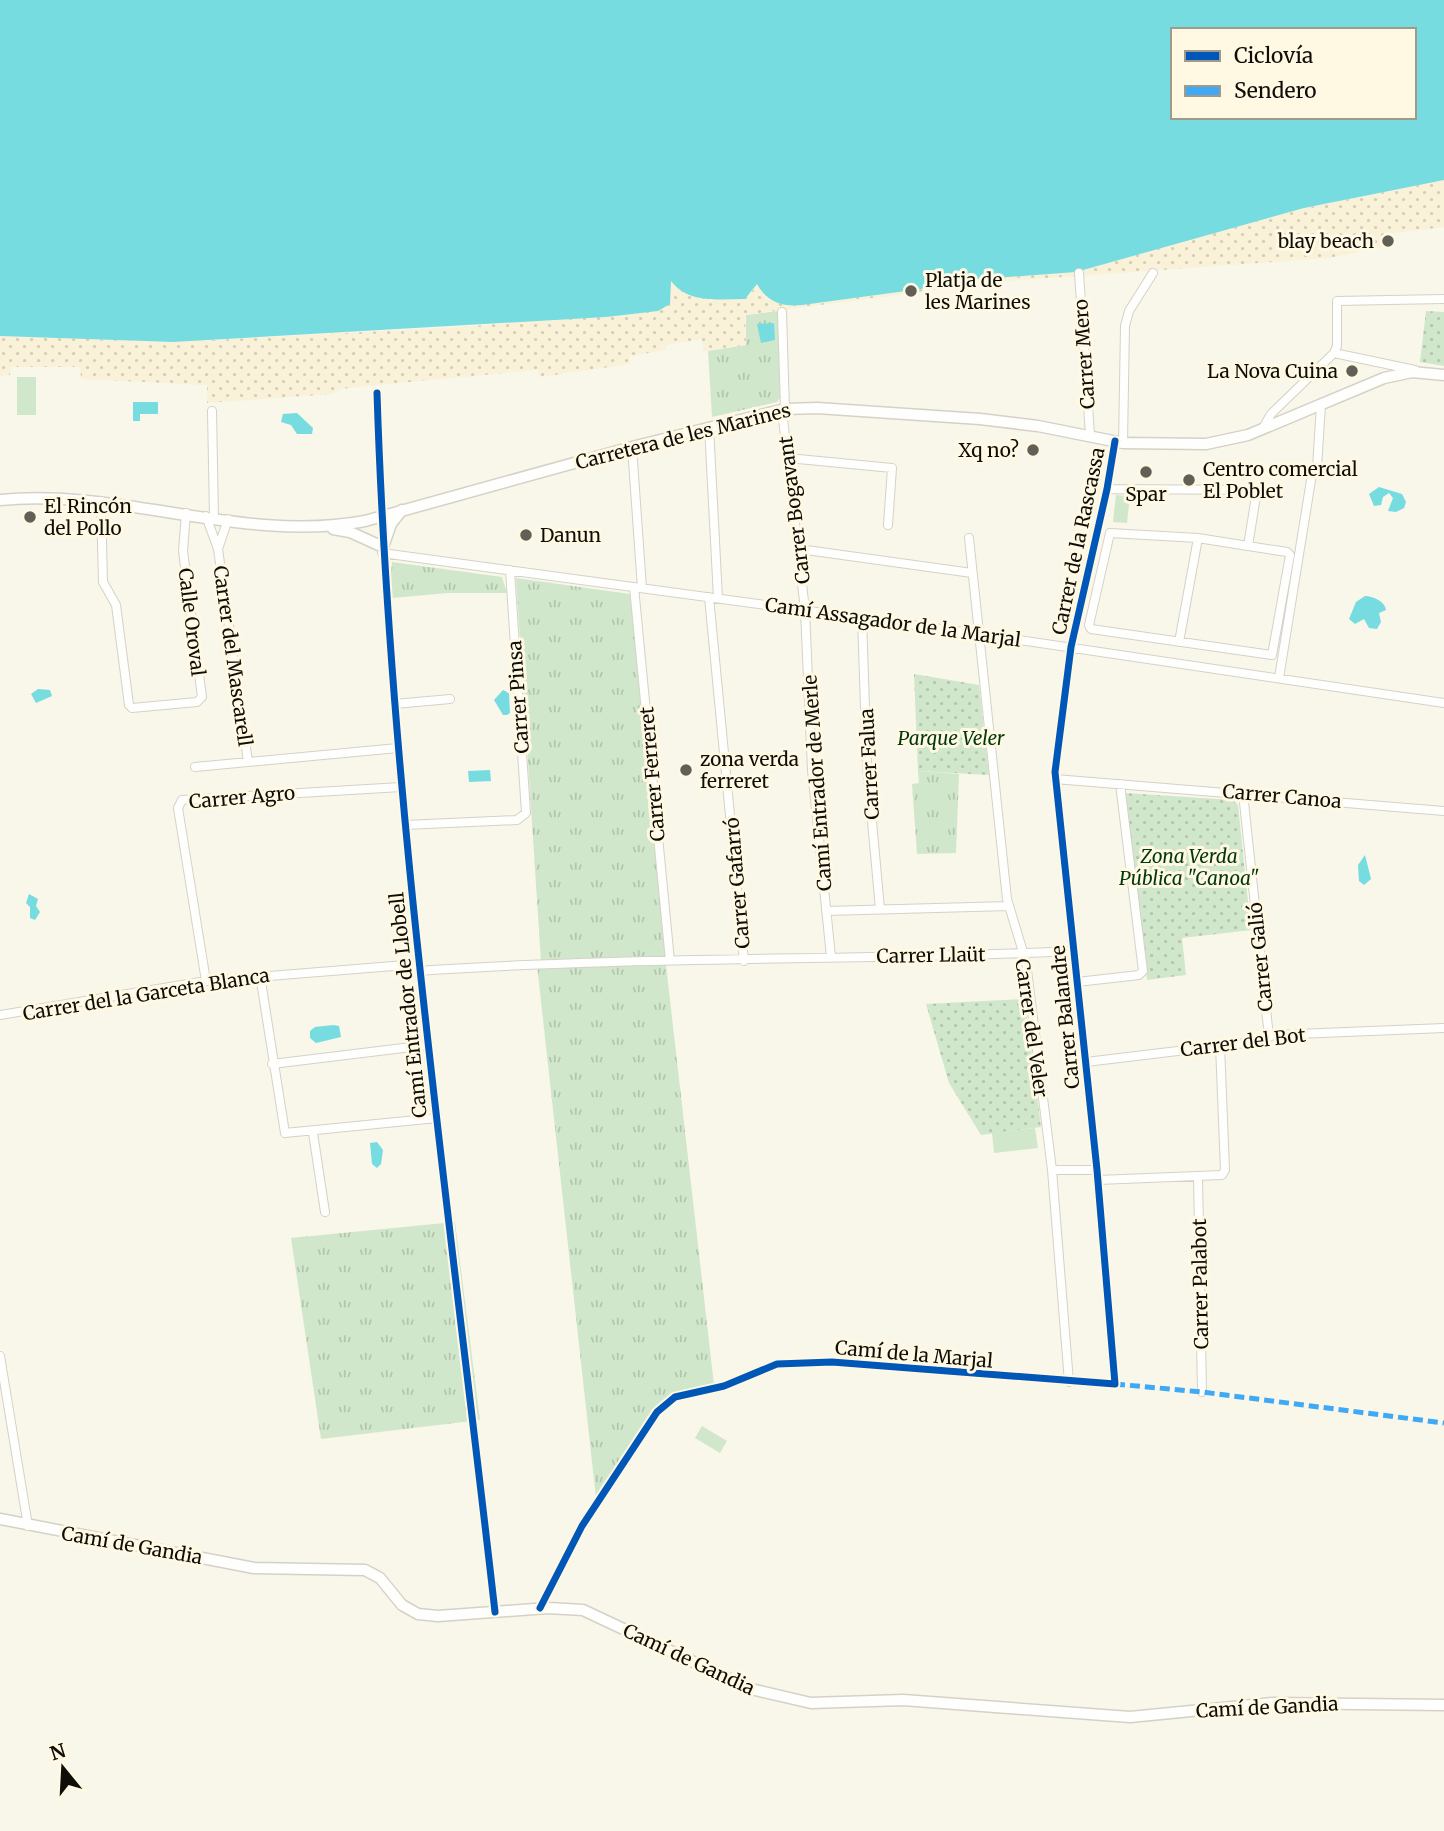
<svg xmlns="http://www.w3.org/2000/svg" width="1444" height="1831" font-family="Merriweather,serif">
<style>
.grass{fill:url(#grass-tufts)}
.sand{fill:url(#sand-dots)}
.park{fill:url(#park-dots)}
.pitch{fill:#d1e7cb}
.water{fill:#76dce0;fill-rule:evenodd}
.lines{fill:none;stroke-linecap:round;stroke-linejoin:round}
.minor-casing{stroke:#d4d2c8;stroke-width:10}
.major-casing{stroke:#d4d2c8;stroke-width:13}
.minor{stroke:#fefefc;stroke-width:8}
.major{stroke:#fefefc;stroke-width:10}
.quiet{stroke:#3fa9f5;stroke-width:5;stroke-dasharray:10 5;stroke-linecap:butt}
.cycleway-casing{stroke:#fff9e4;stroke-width:11}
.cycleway{stroke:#0057b8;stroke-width:7}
.poi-dot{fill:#615f56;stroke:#fff9e4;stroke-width:2.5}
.labels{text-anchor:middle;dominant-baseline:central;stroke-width:6;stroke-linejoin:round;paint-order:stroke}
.poi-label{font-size:19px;fill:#0f0d07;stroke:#fff9e4;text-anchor:start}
.street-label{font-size:19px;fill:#0f0d07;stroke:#fff9e4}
.park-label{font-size:19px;font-style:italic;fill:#00370c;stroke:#fff9e4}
</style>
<defs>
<pattern id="grass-tufts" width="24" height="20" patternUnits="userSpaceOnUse" patternTransform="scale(1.75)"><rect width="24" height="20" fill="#d1e7cb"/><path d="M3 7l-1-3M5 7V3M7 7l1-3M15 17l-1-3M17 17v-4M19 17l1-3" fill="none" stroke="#b2c5ad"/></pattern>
<pattern id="sand-dots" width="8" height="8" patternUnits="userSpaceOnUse" patternTransform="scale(1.75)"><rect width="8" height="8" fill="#f9f2d8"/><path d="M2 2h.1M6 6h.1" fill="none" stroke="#d4ceb8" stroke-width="1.8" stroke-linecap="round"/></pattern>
<pattern id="park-dots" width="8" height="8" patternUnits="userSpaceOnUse" patternTransform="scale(1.75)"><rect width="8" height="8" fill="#d1e7cb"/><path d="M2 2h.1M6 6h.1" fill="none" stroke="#b2c5ad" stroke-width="1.8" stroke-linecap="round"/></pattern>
</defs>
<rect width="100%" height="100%" fill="#f9f6ea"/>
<path class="grass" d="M779,311L782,395L777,402L712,417L708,351L746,345V315Z
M392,562L502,577L507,593H448L392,598L389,596Z
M516,578L630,594L666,958L541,961Z
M918,771L959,774L956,853L917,854L912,784L919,783Z
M537,965H666L714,1385L679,1391L661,1401L596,1498Z
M455,1222L480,1420L321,1439L291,1238Z"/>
<path class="sand" d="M1444,180V227L1388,234L1387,246L1329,258L993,282L745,315L746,345L703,351L702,339L666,345V350L630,356V364L540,377L538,370L367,386L340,389L332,394L207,403V385L81,379L80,367H11L10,375L0,376V336L173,342L460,327L658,311L671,280C691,307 721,298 750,294L757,284L767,299L788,306L921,289L941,282L1076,272L1304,208Z"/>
<path class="park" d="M1426,311L1444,312V366L1420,362Z
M914,674L979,685L989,775L918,771Z
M1125,793L1233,800L1238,805L1251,930L1182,938L1186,975L1147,980Z
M1025,999L1041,1127L981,1135L949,1083L926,1004Z"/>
<path class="pitch" d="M17,377H36V415H17Z
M1116,495L1130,496L1127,523L1113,522Z
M1035,1128L1038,1148L994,1153L992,1133Z
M702,1426L727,1441L720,1453L695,1438Z"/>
<path class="water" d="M0,0H1444V180L1304,208L1076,272L941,282L921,289L802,305C782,307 767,302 757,284L745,299C718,299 689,304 671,281L670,304L658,311L606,317L173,342L0,336ZM1173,30H1414V117H1173Z
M774,323L775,340L761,343L757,324Z
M133,402H158V414H140V421H133Z
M297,413L313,428L312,434H297L291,425L281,422L283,414Z
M1379,487L1402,494L1406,502L1404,508L1396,512L1388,511L1393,498L1389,493L1383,497L1381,505L1374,506L1369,494Z
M1365,596C1372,596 1385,601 1386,610L1379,613L1381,622L1377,629L1369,628L1364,619L1355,624L1349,619L1356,602Z
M38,689L50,690L52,696L36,703L31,694Z
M503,690L509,693L510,713L507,715H503L494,700Z
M490,770L491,781L469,782L468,771Z
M1365,855L1371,879L1364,885L1359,881L1358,865Z
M29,894L38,899L36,906L40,912L35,920L30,918V907L26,903Z
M333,1025L339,1026L341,1037L316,1043L310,1038V1031L315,1027Z
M377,1142L383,1150L381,1164L377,1168L372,1164L370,1143Z"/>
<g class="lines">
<g class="minor-casing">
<path id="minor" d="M1079,273L1090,435
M782,312L785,409
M1334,353L1337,346V301L1444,299
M377,393C390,802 449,1206 495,1612
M782,410L805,610L812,770L831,957
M212,411L214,517
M709,427L718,598
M1263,428L1271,414L1334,353L1415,370
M1123,443L1125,326L1129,311L1153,273
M632,447L642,588
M788,458L892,468L888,525
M1107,489L1257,490L1248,546L1198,538L1110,533L1089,625L1091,629L1272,655L1290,555L1287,552L1248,546
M101,501L103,582L116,605L129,705L132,708L197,702L202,697L183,551L186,513
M206,516L218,549L248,762
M969,538L1007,899L1026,962L1052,1170L1069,1382
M218,549L228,519
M799,549L972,573
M382,553L979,634L1444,703
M634,587L670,961
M709,597L744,961
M862,618L867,766L880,909
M1179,642L1198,538
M1279,678L1312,474L1317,468L1321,404
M395,704L450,699
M195,767L398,748
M1055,779L1444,811
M1243,793L1269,1037
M405,825L517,820L526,813L510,570
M826,911L1009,906
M418,971C636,956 855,961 1073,951
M260,975L285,1133L437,1118
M206,981L178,808L182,800L401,787
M1077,982L1139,975L1143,971L1120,784
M0,1015L206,981L418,964
M1086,1062L1261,1041L1273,1035L1444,1028
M272,1064L428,1045
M313,1133L325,1212
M1052,1170H1097
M1198,1176L1202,1392
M1098,1180L1222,1175L1225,1170L1220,1045
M0,1356L28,1526
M540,1608L582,1526L657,1412L675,1397L724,1386L777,1364L832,1362L1115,1384L1097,1170L1055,772L1071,647L1107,489L1115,441"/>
</g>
<g class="major-casing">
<path id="major" d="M0,500C122,488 245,544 365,521L632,447L785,409L817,408L980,419L1038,426L1123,443L1206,444L1248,435L1384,378L1412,372L1444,375
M333,529L350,532L383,547L391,524L402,510
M0,1519L254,1568L365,1570L380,1578L402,1605L418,1614L438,1616L548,1608L583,1610L751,1689L811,1703L903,1700L1130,1717L1273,1703L1444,1705"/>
</g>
<use href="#minor" class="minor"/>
<use href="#major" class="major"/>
<path class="quiet" d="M1115,1384L1202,1392L1444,1423"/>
<g class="cycleway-casing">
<path id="cycleway" d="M377,393C390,802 449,1206 495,1612
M540,1608L582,1526L657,1412L675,1397L724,1386L777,1364L832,1362L1115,1384L1097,1170L1055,772L1071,647L1107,489L1115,441"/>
</g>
<use href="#cycleway" class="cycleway"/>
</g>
<g class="poi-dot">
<circle cx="1388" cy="241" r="7"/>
<circle cx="911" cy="291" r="7"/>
<circle cx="1352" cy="371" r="7"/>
<circle cx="1033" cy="450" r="7"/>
<circle cx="1146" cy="472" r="7"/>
<circle cx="1189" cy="480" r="7"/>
<circle cx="30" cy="517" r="7"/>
<circle cx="526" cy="535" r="7"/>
<circle cx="686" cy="770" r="7"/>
</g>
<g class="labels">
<g class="poi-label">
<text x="1374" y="241" text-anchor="end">blay beach</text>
<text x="925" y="280">Platja de<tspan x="925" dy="22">les Marines</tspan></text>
<text x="1338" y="371" text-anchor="end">La Nova Cuina</text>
<text x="1019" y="450" text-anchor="end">Xq no?</text>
<text x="1203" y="469">Centro comercial<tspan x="1203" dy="22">El Poblet</tspan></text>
<text x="1146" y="494" text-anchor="middle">Spar</text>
<text x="44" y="506">El Rincón<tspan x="44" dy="22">del Pollo</tspan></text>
<text x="540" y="535">Danun</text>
<text x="700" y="759">zona verda<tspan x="700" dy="22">ferreret</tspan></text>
</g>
<g class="street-label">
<text transform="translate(1084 354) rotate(-94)">Carrer Mero</text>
<text transform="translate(683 436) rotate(-14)">Carretera de les Marines</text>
<text transform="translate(794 510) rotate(-97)">Carrer Bogavant</text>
<text transform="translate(1078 541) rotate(-78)">Carrer de la Rascassa</text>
<text transform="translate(192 622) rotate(83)">Calle Oroval</text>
<text transform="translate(893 622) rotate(8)">Camí Assagador de la Marjal</text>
<text transform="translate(233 656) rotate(82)">Carrer del Mascarell</text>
<text transform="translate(518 697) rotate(-94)">Carrer Pinsa</text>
<text transform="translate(869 764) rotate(-93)">Carrer Falua</text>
<text transform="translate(652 774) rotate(-95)">Carrer Ferreret</text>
<text transform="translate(817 783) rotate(-94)">Camí Entrador de Merle</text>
<text transform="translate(1282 796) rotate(5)">Carrer Canoa</text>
<text transform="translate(242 797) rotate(-5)">Carrer Agro</text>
<text transform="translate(737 883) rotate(-95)">Carrer Gafarró</text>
<text transform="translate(931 955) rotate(-1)">Carrer Llaüt</text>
<text transform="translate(1260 957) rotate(-96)">Carrer Galió</text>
<text transform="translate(146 994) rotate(-9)">Carrer del la Garceta Blanca</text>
<text transform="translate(408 1005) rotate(-96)">Camí Entrador de Llobell</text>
<text transform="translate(1065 1017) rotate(-96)">Carrer Balandre</text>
<text transform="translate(1032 1028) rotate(82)">Carrer del Veler</text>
<text transform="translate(1243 1042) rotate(-7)">Carrer del Bot</text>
<text transform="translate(1200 1284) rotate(-91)">Carrer Palabot</text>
<text transform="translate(914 1354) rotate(5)">Camí de la Marjal</text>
<text transform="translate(132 1545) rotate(10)">Camí de Gandia</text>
<text transform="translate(689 1659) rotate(25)">Camí de Gandia</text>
<text transform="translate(1267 1707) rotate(-3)">Camí de Gandia</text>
</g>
<g class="park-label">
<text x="951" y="738">Parque Veler</text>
<text x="1189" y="856">Zona Verda<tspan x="1189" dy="22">Pública "Canoa"</tspan></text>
</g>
</g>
<rect x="1171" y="28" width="245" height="91" fill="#fff9e4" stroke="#9f9b8c" stroke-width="2"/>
<rect x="1185" y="51" width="35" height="10" fill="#0057b8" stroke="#9f9b8c" stroke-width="2"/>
<text x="1234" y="63" font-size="21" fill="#0f0d07">Ciclovía</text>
<rect x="1185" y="86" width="35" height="10" fill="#3fa9f5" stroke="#9f9b8c" stroke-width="2"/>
<text x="1234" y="98" font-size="21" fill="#0f0d07">Sendero</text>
<g transform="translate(63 1768) rotate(342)" stroke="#fff9e4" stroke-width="5" paint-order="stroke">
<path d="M0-5L12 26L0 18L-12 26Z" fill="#0f0d07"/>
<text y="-10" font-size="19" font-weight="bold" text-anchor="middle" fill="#0f0d07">N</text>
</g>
</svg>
